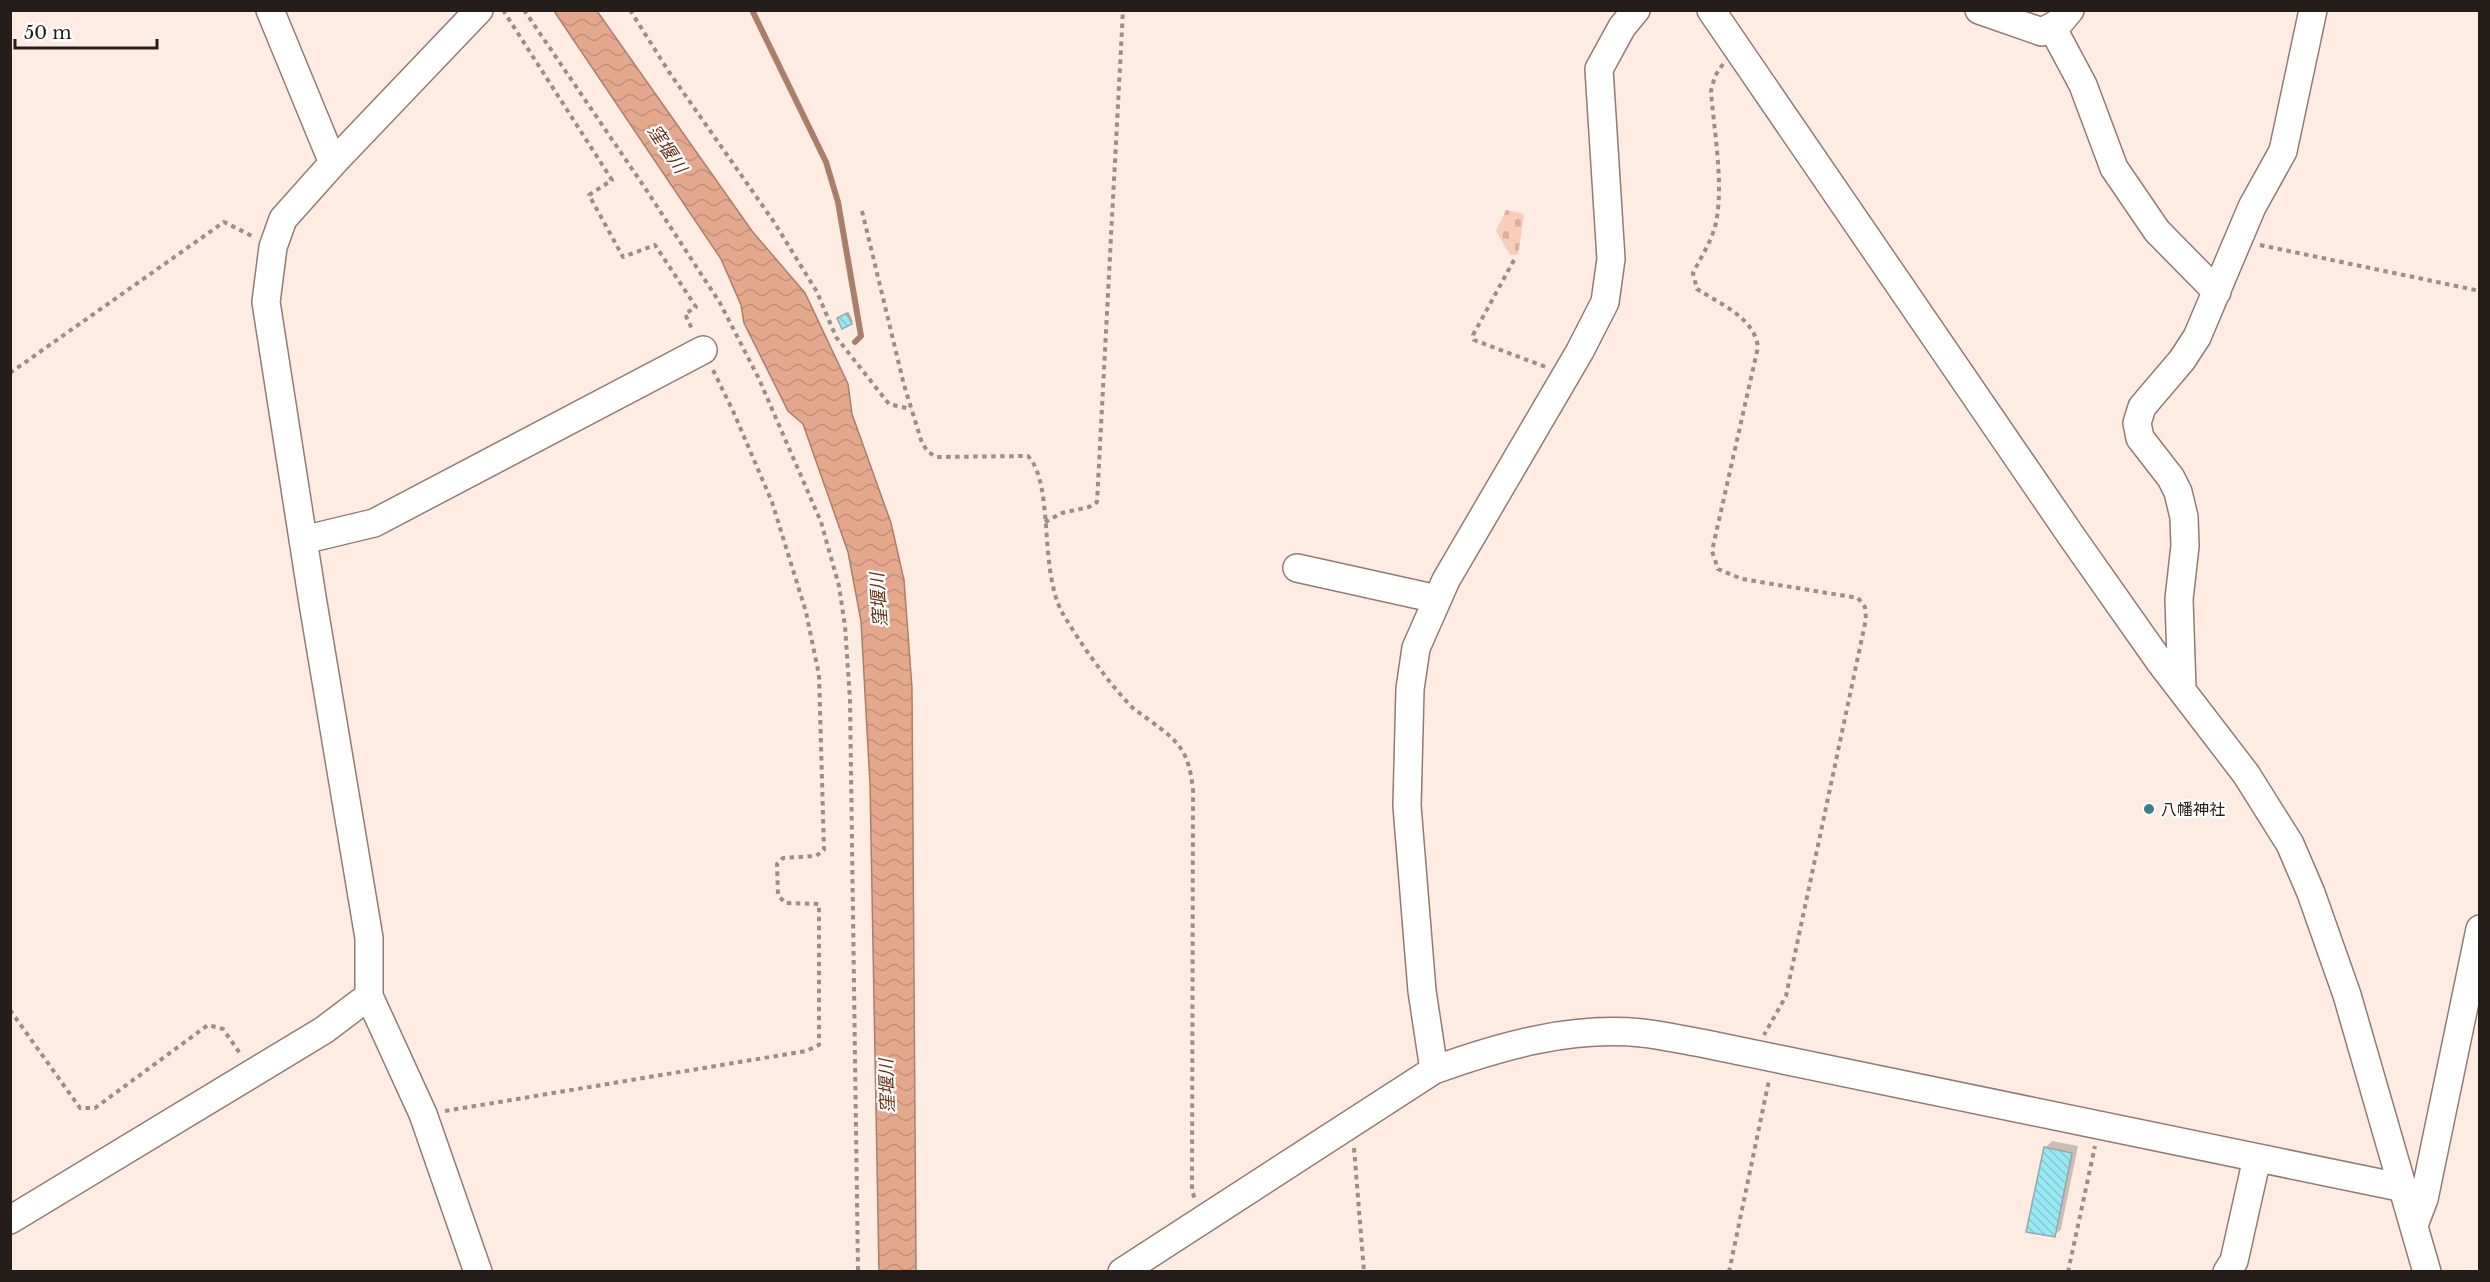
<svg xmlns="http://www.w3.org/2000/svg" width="2490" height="1282" font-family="'Libre Baskerville','Noto Sans JP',serif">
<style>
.cemetery{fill:url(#cemetery-stones)}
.water{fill:url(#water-waves);stroke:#ab7e6a;stroke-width:1.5}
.shadow{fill:#0003}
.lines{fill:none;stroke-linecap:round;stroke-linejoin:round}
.stream{stroke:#ab7e6a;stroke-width:6}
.building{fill:url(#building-back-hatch);stroke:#90a9ad;stroke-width:1.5}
.minor-casing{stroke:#917c73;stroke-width:30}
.path{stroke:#9b8d87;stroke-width:4;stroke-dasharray:4.5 4.5;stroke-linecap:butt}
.minor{stroke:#fff;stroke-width:27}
.poi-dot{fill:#398189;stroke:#fff;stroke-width:2}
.labels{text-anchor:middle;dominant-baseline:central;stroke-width:4.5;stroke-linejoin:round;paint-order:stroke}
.poi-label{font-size:16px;fill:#251d1a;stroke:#fff;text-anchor:start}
.water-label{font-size:18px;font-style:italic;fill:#662f13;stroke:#fff}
</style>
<defs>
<pattern id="cemetery-stones" width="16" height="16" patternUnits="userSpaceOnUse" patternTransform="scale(1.5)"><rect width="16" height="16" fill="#facdb8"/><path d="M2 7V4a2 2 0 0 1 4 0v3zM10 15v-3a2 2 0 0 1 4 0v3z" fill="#d6b09e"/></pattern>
<pattern id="water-waves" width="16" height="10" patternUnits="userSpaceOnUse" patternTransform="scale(1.5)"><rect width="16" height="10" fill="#e4a88d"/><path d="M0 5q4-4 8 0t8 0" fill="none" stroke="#c39079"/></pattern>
<pattern id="building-back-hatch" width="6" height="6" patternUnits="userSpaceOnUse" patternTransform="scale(1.5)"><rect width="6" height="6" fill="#98e9f3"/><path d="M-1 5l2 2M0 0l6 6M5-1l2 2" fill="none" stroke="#83c7d0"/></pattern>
</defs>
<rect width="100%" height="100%" fill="#feece3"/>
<path class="cemetery" d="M1506,210L1524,214L1518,255H1510L1496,231Z"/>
<path class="water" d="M554,11H597L752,231L805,293L848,384L852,414L891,523L904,580L912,688L916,1271H879L870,784L861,621L848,552L803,424L788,411L744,323L741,305L721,259Z"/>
<path class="shadow" d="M849,312L853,321L851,323L841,316Z
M2052,1141L2078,1146L2061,1229L2054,1236L2045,1148Z"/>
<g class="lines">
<path class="stream" d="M752,10L826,162L838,202L861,336L855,342"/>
</g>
<path class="building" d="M847,313L852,324L842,329L837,318Z
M2044,1147L2072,1153L2055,1237L2026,1232Z"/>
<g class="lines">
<g class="minor-casing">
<path id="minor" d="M270,10L333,163
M1711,10L2072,537L2160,662L2246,774L2290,844L2311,893L2347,995L2427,1272
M1979,10L2042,32L2060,22L2070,10
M2052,27L2083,85L2114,168L2157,231L2217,292
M303,540L374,523L703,350
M1297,568L1437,599
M2182,690L2179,599L2185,546L2184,517L2178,492L2171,478L2140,438L2137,423L2142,407L2182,360L2197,337L2252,207L2283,151L2313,10
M1434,1070L1422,991L1407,806L1410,689L1416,648L1446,580L1580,351L1605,302L1611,259L1599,69L1622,27L1636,10
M10,1220L324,1030L369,996
M2414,1225L2424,1199L2480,929
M478,1272L423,1114L369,996V938L312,597L266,302L273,247L283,219L333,163L479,10
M1122,1272L1434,1070C1501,1046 1570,1026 1642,1033C1662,1035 1682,1040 1701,1043L2404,1188
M2227,1272L2234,1261L2257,1158"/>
</g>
<path class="path" d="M503,10L612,180L589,195L623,257L655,245L696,307L685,314L693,331
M524,10L645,188L720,303L759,379L821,522L839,586L845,626L850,700L858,1272
M630,10L669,72L774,222L817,292L836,337L889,404L911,409
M1723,64L1715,76L1711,91C1714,131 1723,178 1717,217C1714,238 1702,255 1693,273L1697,289C1720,304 1754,317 1758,347L1712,551L1718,569L1742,579L1858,598L1865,607L1866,619L1786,996L1764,1035
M862,211L904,385L922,443L928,452L937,457L1028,456C1055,485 1038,570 1063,614C1080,643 1105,678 1128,703C1134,710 1142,714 1149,720C1180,742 1189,752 1193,790L1192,1191L1195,1199
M2260,245L2480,291
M1514,260L1473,335L1474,340L1546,367
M10,373L224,222L254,237
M1045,522L1062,513L1089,507L1097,502L1123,10
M10,1010L80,1108H95L208,1025L223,1029L241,1055
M445,1111L806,1051L819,1045V904L785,903L778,895L777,864L783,858L816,856L824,850L819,675L806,612L772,502L733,411L713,370
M1354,1148L1364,1272
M1729,1272L1769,1080
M2068,1272L2095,1146"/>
<use href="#minor" class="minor"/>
</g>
<circle class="poi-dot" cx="2149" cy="809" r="6"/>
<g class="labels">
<g class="poi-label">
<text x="2161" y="809">八幡神社</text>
</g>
<g class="water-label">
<text transform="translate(667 149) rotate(56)">窪堰川</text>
<text transform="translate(879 600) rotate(-94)">窪堰川</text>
<text transform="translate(887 1086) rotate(-92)">窪堰川</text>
</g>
</g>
<rect width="2490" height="1282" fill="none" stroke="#251d1a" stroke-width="24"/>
<path d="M15 39v9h142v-9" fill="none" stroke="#251d1a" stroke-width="3"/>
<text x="24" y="39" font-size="18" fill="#251d1a" stroke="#ffffff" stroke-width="4.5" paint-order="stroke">50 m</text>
</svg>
